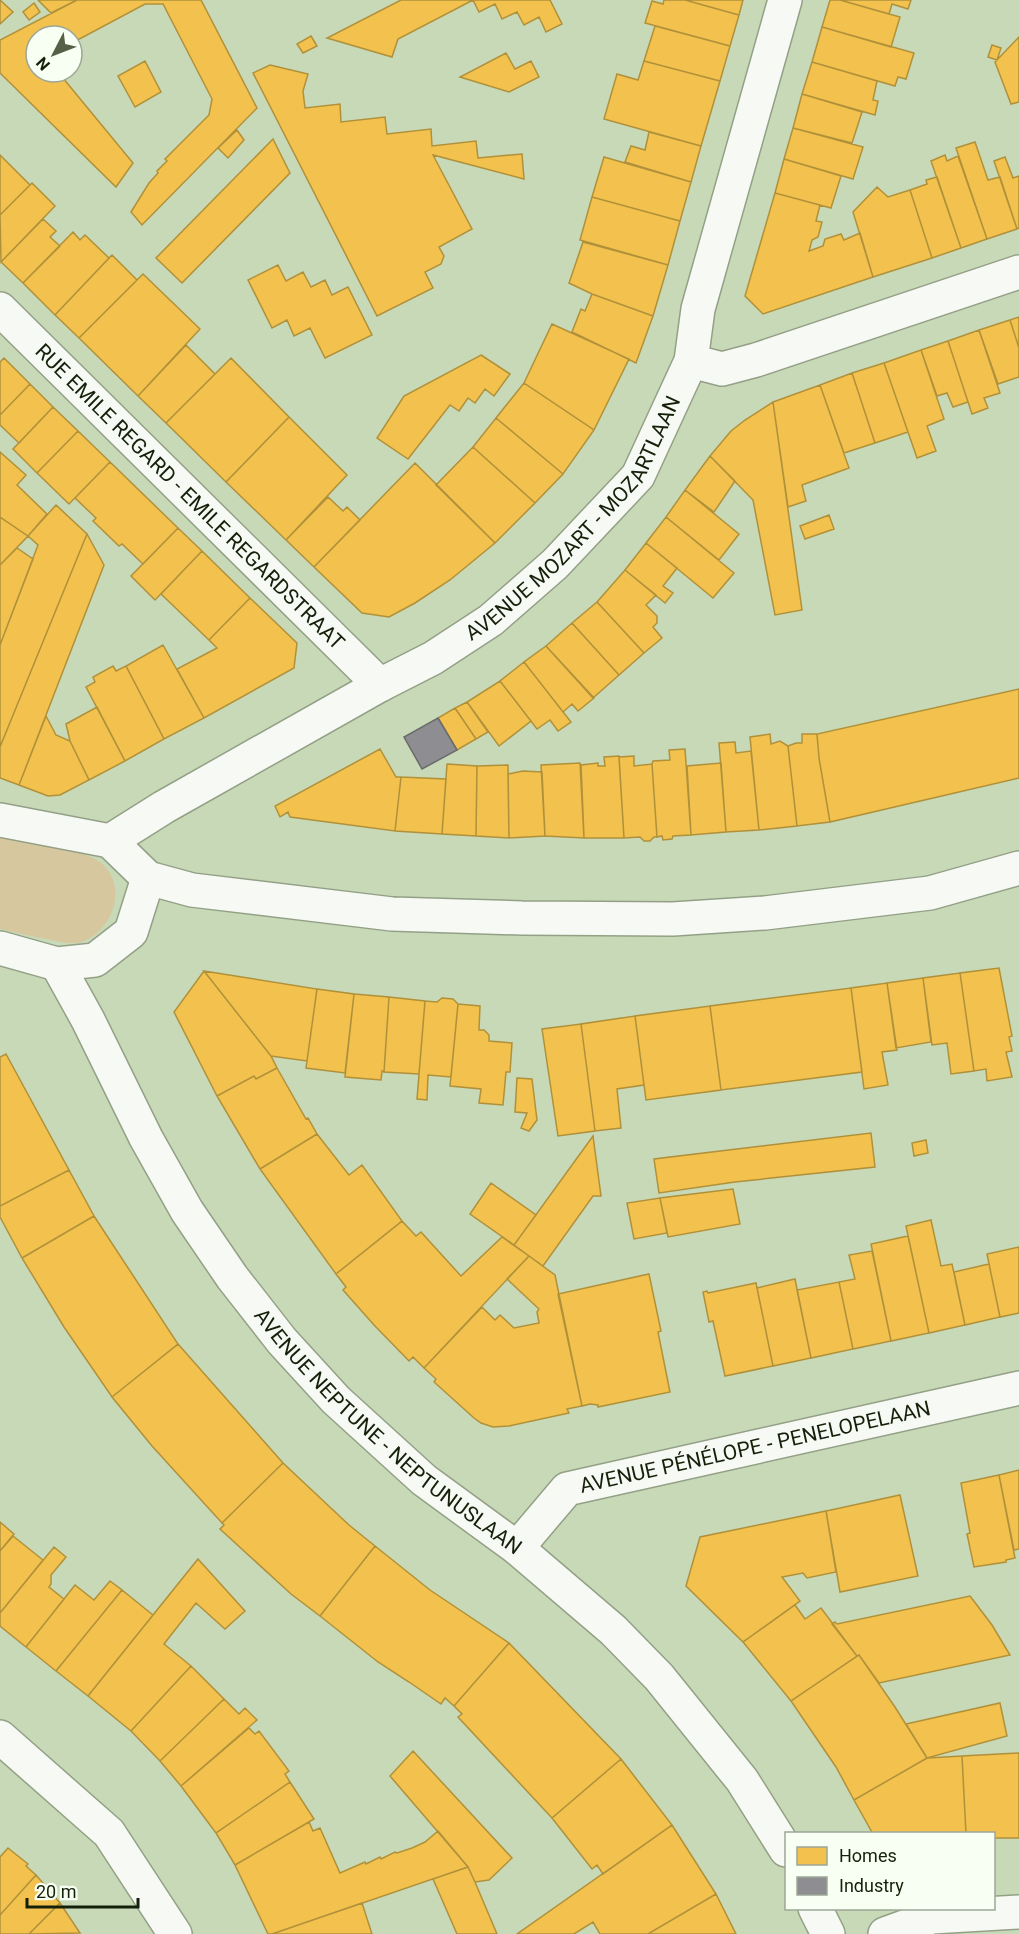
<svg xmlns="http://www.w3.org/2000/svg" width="1019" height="1934" font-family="Roboto,sans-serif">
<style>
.green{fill:#d6c79f}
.homes{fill:#f2c14e;stroke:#b0913a;stroke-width:1.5}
.industry{fill:#8d8d92;stroke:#696c69;stroke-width:1.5}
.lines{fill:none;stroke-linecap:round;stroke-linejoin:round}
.minor-casing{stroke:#93a086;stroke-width:36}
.minor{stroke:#f7f9f4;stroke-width:33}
.labels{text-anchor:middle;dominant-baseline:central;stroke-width:6;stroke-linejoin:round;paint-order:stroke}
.street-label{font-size:21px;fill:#15200a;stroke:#f8fff3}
</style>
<rect width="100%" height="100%" fill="#c8d9b8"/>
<path class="green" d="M0,835C19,839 39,844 58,848C71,851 86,853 98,861C131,882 113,936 77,943C66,945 15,932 0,929Z"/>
<path class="homes" d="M0,0L13,12L0,24Z
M38,0H77L51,13Z
M77,0H201L257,108L142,225L131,212L149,183L158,173L157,171L167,161L165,159L209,115L212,99L163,4H145L72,43V36H36V72H58L133,163L116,187L0,73V40Z
M401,0H473L398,39L392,57L327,38Z
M473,0H550L562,24L546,32L539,17L524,25L517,12L502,19L495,4L479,12Z
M664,0H685L739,15L730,46L645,23L652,1L663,4Z
M685,0H743L739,15Z
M830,0H840L900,17L891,47L822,27Z
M840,0H911L908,9L892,4L889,14Z
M34,3L40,12L29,20L23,12Z
M655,26L730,46L720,81L644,61Z
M822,27L914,53L906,79L898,77L895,86L812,62Z
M311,36L317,46L303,53L297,44Z
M1019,37V102L1011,104L995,62Z
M992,45L1001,48L997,60L988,57Z
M506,53L515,69L531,61L539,77L509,92L460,77Z
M145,61L161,92L135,107L118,76Z
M644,61L720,81L701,146L604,119L617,74L638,80Z
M812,62L877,81L873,100L878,101L875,115L802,94Z
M270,65L308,74L303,91L305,108L340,104L341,122L385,117L387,134L431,129L432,146L476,141L478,158L522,154L524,179L433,155L472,229L439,247L444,256L441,264L425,272L433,288L377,316L253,73Z
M802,94L862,112L852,143L793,128Z
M793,128L863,147L853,179L784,159Z
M237,130L244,140L228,158L218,148Z
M649,132L701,146L691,182L625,162L631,146L645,150Z
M273,139L290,173L182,283L156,258Z
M975,142L988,180L1000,177L1017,229L987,239L956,148Z
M0,155L30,185L0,215Z
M945,155L947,161L958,156L987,239L961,248L931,161Z
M604,157L691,182L680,221L592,197Z
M1005,157L1013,178L1019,176V228L1017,229L994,161Z
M784,159L841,176L831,208L775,193Z
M937,177L961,248L932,258L910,190L927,184L926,180Z
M32,183L55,206L1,262L0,215Z
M877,187L888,197L910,190L932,258L873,277L853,212Z
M775,193L820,205L816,221L822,222L818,237L812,240L809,251L823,246L825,239L841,234L844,240L860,233L873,277L763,314L745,296Z
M592,197L680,221L668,265L580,240Z
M43,219L56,231L50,237L60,246L23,283L1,262Z
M73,232L80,240L85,235L109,258L55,315L23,283Z
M583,242L668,265L653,316L592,294L569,283Z
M112,255L137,280L79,338L55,315Z
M278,265L286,281L303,272L311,287L325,280L332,295L348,287L372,335L325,358L310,328L294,336L287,320L272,328L248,280Z
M143,274L200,329L138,396L79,338Z
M592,294L653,316L636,363L572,332L581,309L585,311Z
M1019,317V348L1010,320Z
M1010,320L1019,348V377L998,384L979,330Z
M552,324L629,359L594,430L524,383Z
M979,330L1000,393L984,398L988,408L972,414L948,341Z
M948,341L968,402L953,407L947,393L937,396L921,350Z
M186,345L215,374L166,423L138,396Z
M921,350L944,419L927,426L936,451L917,458L884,363Z
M481,355L510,374L494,396L485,389L475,403L468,398L459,411L450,405L408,459L377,438L404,396Z
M4,358L30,384L0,415V362Z
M231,358L289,417L226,482L166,423Z
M884,363L908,432L875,443L852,373Z
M852,373L875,443L844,453L820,385Z
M524,383L594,430L563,474L496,418Z
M30,384L53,407L19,443L0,425V415Z
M820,385L849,468L802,485L806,501L788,507L773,402Z
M773,402L802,610L775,615L753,500L710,456L731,431L745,420Z
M53,407L78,431L37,473L13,449Z
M289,417L347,475L286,540L226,482Z
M496,418L563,474L535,503L473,447Z
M78,431L110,462L69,504L37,473Z
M473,447L535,503L495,543L436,485Z
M0,452L26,475L17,485L47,514L28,536L0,517Z
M710,456L735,481L714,512L685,490Z
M110,462L178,528L143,564L122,544L119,546L93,521L96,518L75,498Z
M415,463L495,543L450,580L415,603L389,617L362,613L314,567Z
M685,490L739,534L719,560L666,517Z
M328,497L343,511L347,507L360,520L314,567L286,540Z
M56,505L87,534L0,747V645L38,545L28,536Z
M829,515L834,529L805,539L800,526Z
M0,517L28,536L0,565Z
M666,517L734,573L713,598L646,543Z
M178,528L202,551L155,600L131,576Z
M87,534L104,565L19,785L0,778V747Z
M646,543L677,568L663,586L673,593L665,603L625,570Z
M17,548L33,559L0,645V565Z
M202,551L250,598L209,640L161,594Z
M625,570L656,595L646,605L657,616V623L653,627L662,638L644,653L597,602Z
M250,598L297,643L294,668L204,718L177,669L217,648L209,640Z
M597,602L644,653L619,675L572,623Z
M572,623L619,675L593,698L546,646Z
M163,645L204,718L164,739L126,666Z
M546,646L594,698L578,711L572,704L563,712L524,662Z
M524,662L571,722L558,731L550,720L537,729L500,681Z
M113,666L116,671L126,666L164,739L125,761L86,687L95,682L93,677Z
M500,681L531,721L499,746L467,702Z
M1019,689V778L830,822L819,758L817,734Z
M467,702L488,732L476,739L455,708Z
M97,707L125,761L89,780L70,741L66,724Z
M455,708L476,739L457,750L438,718Z
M46,716L56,735L70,741L89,780L60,795L48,796L19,785Z
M770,734L771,744L780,741L788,746L797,826L759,830L750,737Z
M802,734H817L819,758L830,822L797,826L788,746L796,743H802Z
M735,742L736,753L751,751L759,830L726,832L719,743Z
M380,749L396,777H401L395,831L290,817L288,812L280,817L275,806Z
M685,749L691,835L673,836L672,839L663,840L662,836L657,837L652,764L653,761L670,760L669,750Z
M619,756L624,838H584L581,765L598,763V766H605L604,757Z
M634,756V766L652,764L657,837H654L650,841H644L640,837L624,838L619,757Z
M580,763L584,838L545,836L541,765Z
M721,763L726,832L691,835L687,766Z
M447,764L477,766L476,836L442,834Z
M508,765L509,838L476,836L477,766Z
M523,771L542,772L545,836L509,838L508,774Z
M401,777L446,779L442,834L395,831Z
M999,968L1012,1036L1009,1037L1012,1051L1006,1052L1012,1077L987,1081L986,1069L974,1071L960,973Z
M204,971L271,1056L277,1068L256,1079L254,1076L217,1096L174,1012Z
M204,971L317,989L307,1061L271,1056Z
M960,973L974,1071L951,1074L947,1043L932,1045L923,978Z
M923,978L931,1042L896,1048L887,983Z
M887,983L897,1050L882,1052L888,1085L864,1089L851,988Z
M851,988L862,1072L721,1090L710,1006Z
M317,989L354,994L345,1073L306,1068Z
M354,994L389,997L384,1072L382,1071L381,1080L345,1077Z
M389,997L425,1001L419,1074L384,1072Z
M442,998L453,999L458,1004L451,1077L428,1075L427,1100L417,1099L425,1001L437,1002Z
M458,1004L480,1006L479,1030H484L489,1035V1041L512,1043L510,1072H506L503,1105L479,1103L481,1089L450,1086Z
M710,1006L721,1090L646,1100L635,1016Z
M635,1016L644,1085L617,1089L621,1128L595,1131L581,1024Z
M581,1024L595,1131L558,1136L542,1029Z
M6,1054L69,1170L0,1206V1057Z
M277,1068L306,1119L308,1118L317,1134L260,1169L217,1096L254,1076L256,1079Z
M517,1078L532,1079L537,1120L529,1131L521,1128L527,1113L515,1112Z
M871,1133L875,1167L735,1182L659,1193L654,1159Z
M317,1134L349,1175L362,1165L402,1221L336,1274L260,1169Z
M593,1136L601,1196H593L543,1266L514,1245Z
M926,1140L928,1153L914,1156L912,1143Z
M69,1170L94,1216L22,1258L0,1217V1206Z
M491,1183L536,1215L514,1245L470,1214Z
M733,1189L740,1224L668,1237L660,1198Z
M660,1198L667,1233L634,1239L627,1203Z
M94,1216L178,1344L112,1397L64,1327L22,1258Z
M931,1220L941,1266L952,1264L965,1325L929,1333L906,1226Z
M402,1221L416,1236L421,1232L461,1276L502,1237L529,1256L424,1368L413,1357L409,1361L374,1325L343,1290L346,1287L336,1274Z
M908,1236L929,1333L891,1341L871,1244Z
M1019,1247V1313L1000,1317L987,1254Z
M872,1251L891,1341L853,1349L839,1282L855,1279L849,1255Z
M529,1256L555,1275L582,1406L567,1409L569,1413L509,1426L493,1427L481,1423L474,1418L434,1382L436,1379L424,1368L482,1307L495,1320L500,1315L514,1328L539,1323L537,1312L539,1309L507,1279Z
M989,1264L1000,1317L965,1325L954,1272Z
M649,1274L661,1331L658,1332L670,1392L598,1407V1405L590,1404L582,1406L558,1294Z
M795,1279L811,1358L773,1366L757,1288Z
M839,1282L853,1349L811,1358L797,1290Z
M756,1283L773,1366L725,1376L713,1321L709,1322L703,1292L707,1291L708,1293Z
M178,1344L283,1463L222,1523L152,1446L112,1397Z
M283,1463L349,1525L375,1546L320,1616L291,1594L220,1529L224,1525L222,1523Z
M1019,1470V1549L1014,1550L999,1475Z
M999,1475L1015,1558L1006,1560V1562L974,1567L967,1534L970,1533L961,1483Z
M900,1495L918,1576L840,1592L826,1511Z
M826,1511L836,1572L807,1578L803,1573L782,1577L800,1601L743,1642L686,1586L700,1537Z
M0,1522L14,1534L0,1551Z
M13,1536L43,1560L0,1613V1551Z
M375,1546L430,1590L509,1643L454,1706L445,1698L441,1704L409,1682L378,1662L320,1616Z
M54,1547L66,1557L51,1575V1584L49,1587L64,1599L26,1647L0,1626V1613Z
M198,1559L245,1611L225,1629L196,1603L164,1644L191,1666L131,1731L88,1696Z
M110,1581L122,1590L56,1671L26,1647L75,1585L94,1600Z
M122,1590L153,1615L88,1696L56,1671Z
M970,1596L992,1625L1010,1655L879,1683L859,1655L857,1656L832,1624L835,1622L837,1624Z
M795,1605L805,1619L821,1608L857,1656L791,1701L743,1642Z
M509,1643L621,1759L552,1818L458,1717L462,1714L454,1706Z
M859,1655L895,1707L927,1758L854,1800L836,1767L791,1701Z
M191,1666L224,1699L160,1761L131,1731Z
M224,1699L239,1714L245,1708L257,1720L181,1786L160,1761Z
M1000,1703L1007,1736L927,1758L906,1724Z
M249,1728L255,1734L259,1731L289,1771L285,1774L290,1782L216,1833L181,1786Z
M413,1751L512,1858L489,1880L475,1882L468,1867L390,1776Z
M1019,1753V1838H994V1834H966L962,1756Z
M962,1756L966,1834H873L854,1800L927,1758Z
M621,1759L672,1825L603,1874L597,1865L592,1869L552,1818Z
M290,1782L314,1819L235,1865L216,1833Z
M309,1822L313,1831L320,1828L340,1873L365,1862L366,1864L380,1857L381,1859L395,1852L397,1853L412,1848L425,1842L438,1831L468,1867L272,1934H268L235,1865Z
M672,1825L716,1894L648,1934H600L593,1922L574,1934H517Z
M8,1848L28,1864L26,1866L36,1875L0,1915V1857Z
M468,1867L475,1882L497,1934H457L433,1879Z
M36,1875L60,1903L29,1934H0V1915Z
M716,1894L736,1934H648Z
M60,1903L80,1933L29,1934Z
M362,1903L372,1934H272Z"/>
<path class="industry" d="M438,718L457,750L422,769L404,737Z"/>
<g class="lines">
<g class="minor-casing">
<g id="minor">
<path id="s1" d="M0,309L380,685"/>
<path d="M691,361L722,369L756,360L1019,272"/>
<path d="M0,820L110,841L148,878L192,890L392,914L522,918L673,919L765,913L930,893L1019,868"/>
<path id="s2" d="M110,841L164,807L380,685L433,658L491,620L555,564L638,476L691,361L698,309L785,0"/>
<path d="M0,948L57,964L95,960L131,932L148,878"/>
<path id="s3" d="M57,964L88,1020L146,1138L187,1211L232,1277L282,1341L336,1400L424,1480L517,1548L613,1630L659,1677L742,1780L786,1850"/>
<path id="s4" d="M517,1548L567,1489L1019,1388"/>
<path d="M0,1737L109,1833L175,1934"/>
<path d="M815,1908L828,1934"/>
<path d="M885,1934L932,1917L1019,1912"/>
</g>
</g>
<use href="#minor" class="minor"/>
</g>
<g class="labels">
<g class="street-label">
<text stroke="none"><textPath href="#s1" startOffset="267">RUE EMILE REGARD - EMILE REGARDSTRAAT</textPath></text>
<text stroke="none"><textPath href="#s2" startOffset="573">AVENUE MOZART - MOZARTLAAN</textPath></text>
<text stroke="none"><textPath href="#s3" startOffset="580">AVENUE NEPTUNE - NEPTUNUSLAAN</textPath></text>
<text stroke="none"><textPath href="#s4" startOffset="270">AVENUE PÉNÉLOPE - PENELOPELAAN</textPath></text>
</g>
</g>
<rect x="785" y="1832" width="210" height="78" fill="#f8fff3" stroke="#9da696" stroke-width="1.5"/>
<rect x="797" y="1847" width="30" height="18" fill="#f2c14e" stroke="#9da696" stroke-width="1.5"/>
<text x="839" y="1862" font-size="18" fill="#15200a">Homes</text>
<rect x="797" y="1877" width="30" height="18" fill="#8d8d92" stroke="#9da696" stroke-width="1.5"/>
<text x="839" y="1892" font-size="18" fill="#15200a">Industry</text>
<g transform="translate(54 54) rotate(228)"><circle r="28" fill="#f8fff3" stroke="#9da696" stroke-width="1.5"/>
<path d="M0-4.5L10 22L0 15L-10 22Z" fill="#546147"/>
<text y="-9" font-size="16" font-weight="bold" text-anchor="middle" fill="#15200a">N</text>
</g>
<path d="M27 1898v9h111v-9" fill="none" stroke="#15200a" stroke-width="3"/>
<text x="36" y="1898" font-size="18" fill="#15200a" stroke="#f8fff3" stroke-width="4.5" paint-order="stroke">20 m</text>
</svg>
